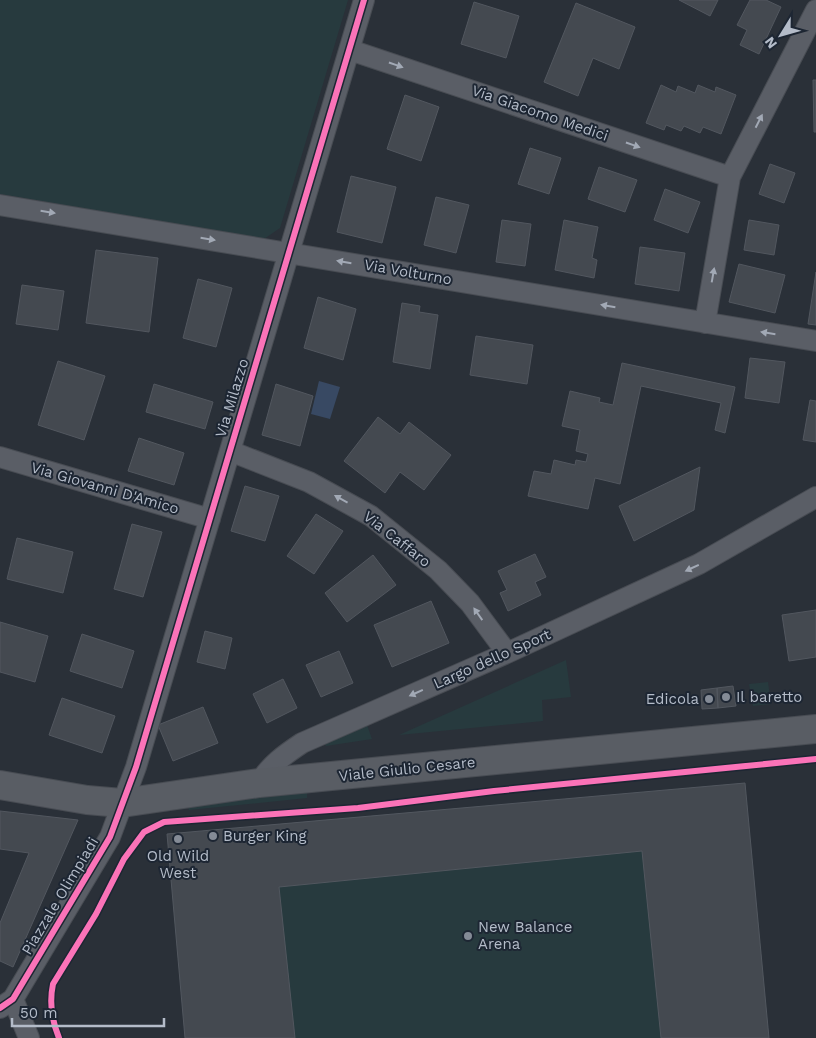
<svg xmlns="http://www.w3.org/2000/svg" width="816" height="1038" font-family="'Work Sans',sans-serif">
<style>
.green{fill:#273a3e}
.water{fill:#384963}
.building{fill:#444950;stroke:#52575f}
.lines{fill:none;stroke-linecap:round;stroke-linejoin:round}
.street-casing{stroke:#484c53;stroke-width:22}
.secondary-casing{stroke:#484c53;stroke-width:30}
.street{stroke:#5a5e66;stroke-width:20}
.secondary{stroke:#595d64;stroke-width:28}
.cycleway-casing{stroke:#1d2633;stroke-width:9}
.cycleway{stroke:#fb73b8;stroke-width:6}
.oneway{fill:#a2a9b5}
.poi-dot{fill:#848b96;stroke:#1d2633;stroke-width:2}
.labels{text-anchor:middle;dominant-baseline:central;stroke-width:4;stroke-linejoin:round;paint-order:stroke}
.street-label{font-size:15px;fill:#b4bcc9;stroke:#1d2633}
.poi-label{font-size:15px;fill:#b4bcc9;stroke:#1d2633;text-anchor:start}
</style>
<rect width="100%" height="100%" fill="#2a3038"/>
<path class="green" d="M0,0H348L280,228L264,239L0,194Z
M566,660L571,697L542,700L543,721L399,735Z
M768,682L771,704L753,706L749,684Z
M367,725L372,739L326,746L324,743Z
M745,783L769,1038H185L167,834Z
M307,792V798L189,810L187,804Z"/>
<path class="water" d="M319,381L340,387L330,419L311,414Z"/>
<path class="building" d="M679,0H718L710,16Z
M750,0H766L781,7L759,54L740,45L747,30L737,25Z
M474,2L519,16L506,58L461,44Z
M576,3L635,27L619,69L593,58L578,96L544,82Z
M813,80H816V132H814Z
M661,85L676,92L678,86L695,93L698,85L715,92L716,87L736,95L721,134L703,127L700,133L684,126L681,131L666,125L664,130L646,123Z
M405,95L439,107L421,161L387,149Z
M530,148L561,158L549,194L518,184Z
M770,164L795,173L784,203L759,194Z
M599,167L637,180L625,212L588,199Z
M351,176L396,187L382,243L337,232Z
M665,189L700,202L688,233L654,220Z
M436,197L469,205L456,253L424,245Z
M502,220L531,224L525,266L496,262Z
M564,220L598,227L592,258L597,260L594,278L555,270Z
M749,220L779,225L774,255L744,250Z
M640,247L685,253L679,291L635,284Z
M96,250L158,258L149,332L86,323Z
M739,264L785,275L775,313L729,302Z
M816,272V325L808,324Z
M198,279L232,288L216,347L183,338Z
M22,285L64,291L58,330L16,324Z
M318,297L356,309L343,360L304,348Z
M402,303L420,306L419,312L438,315L430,369L393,362Z
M476,336L533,345L527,384L470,375Z
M750,358L785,362L779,403L745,398Z
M58,361L105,376L84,440L38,425Z
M622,363L735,387L725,433L715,430L721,403L641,386L620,484L595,478L588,509L528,496L534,471L551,474L554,460L575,465L576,460L586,462L588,454L576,451L580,430L562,426L570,391L600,398L599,402L613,405Z
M154,384L213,402L205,429L146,412Z
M276,384L313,396L300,446L262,435Z
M810,400L816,401V442L803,440Z
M378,417L400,434L409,422L451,455L424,490L400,472L385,493L344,461Z
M139,438L184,453L174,485L128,471Z
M700,467L694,510L634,541L619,506Z
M245,486L279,496L265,541L231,531Z
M316,514L343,531L314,574L287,556Z
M132,524L162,532L143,597L114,589Z
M17,538L73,552L63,593L7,579Z
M535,554L546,577L535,582L541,595L508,611L500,593L507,590L498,571Z
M373,555L396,585L347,622L325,593Z
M431,601L449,643L392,667L374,625Z
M816,610V657L789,661L782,615Z
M0,622L48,636L35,682L0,672Z
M205,631L232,638L225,669L197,662Z
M82,634L134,651L122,688L70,671Z
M339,651L353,683L321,697L306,665Z
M283,679L297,708L267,723L253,694Z
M733,686L736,706L718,708L717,688Z
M717,688L718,708L702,709L701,690Z
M62,698L115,716L102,753L49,735Z
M203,707L218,743L173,761L158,725Z
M745,783L769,1038H661L642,851L279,887L295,1038H185L167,834Z
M0,811L78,820L13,967L0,961V923L29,853L0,849Z"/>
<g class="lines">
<g class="street-casing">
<path id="street" d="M350,50L730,177
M0,205L816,341
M705,323L730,177L816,10
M230,451L309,482L371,516L438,570L470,603L507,653
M0,457L210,519
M259,783C270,765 284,755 302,743L507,653L699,564L816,497
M13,999L29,1038
M0,1008L13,999L110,837L136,767L364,0"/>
</g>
<g class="secondary-casing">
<path id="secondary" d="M0,785L87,800L122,803L259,783L816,729"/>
</g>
<use href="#street" class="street"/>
<use href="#secondary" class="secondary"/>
<g class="cycleway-casing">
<path id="cycleway" d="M0,1008L13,999L110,837L136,767L364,0
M59,1038C52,1021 49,1003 53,984L96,914L124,859L144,832L164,822L358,808L494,791L816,759"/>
</g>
<use href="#cycleway" class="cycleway"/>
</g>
<defs><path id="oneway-solid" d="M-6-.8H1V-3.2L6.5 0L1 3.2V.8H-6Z" transform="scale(1.25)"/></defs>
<g class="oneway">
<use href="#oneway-solid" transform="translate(396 65) rotate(19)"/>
<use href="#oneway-solid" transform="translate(759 121) rotate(-63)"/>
<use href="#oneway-solid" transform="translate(633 145) rotate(19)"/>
<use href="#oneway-solid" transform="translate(48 212) rotate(9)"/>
<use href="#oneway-solid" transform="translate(208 239) rotate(9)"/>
<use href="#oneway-solid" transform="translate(344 262) rotate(-170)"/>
<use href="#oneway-solid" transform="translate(713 275) rotate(-80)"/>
<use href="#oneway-solid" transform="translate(608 306) rotate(-170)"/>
<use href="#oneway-solid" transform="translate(768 333) rotate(-171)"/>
<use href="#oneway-solid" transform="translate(341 499) rotate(-151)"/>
<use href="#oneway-solid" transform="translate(692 568) rotate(155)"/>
<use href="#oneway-solid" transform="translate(478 614) rotate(-125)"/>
<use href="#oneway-solid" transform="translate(416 693) rotate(156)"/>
</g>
<g class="poi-dot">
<circle cx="726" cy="697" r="5"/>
<circle cx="709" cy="699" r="5"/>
<circle cx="213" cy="836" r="5"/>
<circle cx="178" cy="839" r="5"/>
<circle cx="468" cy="936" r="5"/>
</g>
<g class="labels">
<g class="street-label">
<text transform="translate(540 113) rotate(19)">Via Giacomo Medici</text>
<text transform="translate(408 272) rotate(10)">Via Volturno</text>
<text transform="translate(232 398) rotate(-73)">Via Milazzo</text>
<text transform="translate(105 488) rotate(16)">Via Giovanni D'Amico</text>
<text transform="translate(397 539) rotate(38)">Via Caffaro</text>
<text transform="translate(492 659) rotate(-24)">Largo dello Sport</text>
<text transform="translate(407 769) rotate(-6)">Viale Giulio Cesare</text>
<text transform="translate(60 896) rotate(-59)">Piazzale Olimpiadi</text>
</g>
<g class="poi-label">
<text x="736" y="697">Il baretto</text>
<text x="699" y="699" text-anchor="end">Edicola</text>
<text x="223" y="836">Burger King</text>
<text x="178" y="856" text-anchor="middle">Old Wild<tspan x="178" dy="17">West</tspan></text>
<text x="478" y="927">New Balance<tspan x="478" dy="17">Arena</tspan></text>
</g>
</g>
<g transform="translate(781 35) rotate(233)" stroke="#1d2633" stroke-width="4" paint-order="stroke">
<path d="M0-4L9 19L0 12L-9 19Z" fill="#b4bcc9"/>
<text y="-8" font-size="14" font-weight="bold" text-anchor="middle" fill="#b4bcc9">N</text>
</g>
<path d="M12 1018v8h152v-8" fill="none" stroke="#b4bcc9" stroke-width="2.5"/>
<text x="20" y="1018" font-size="15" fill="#b4bcc9" stroke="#1d2633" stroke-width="4" paint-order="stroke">50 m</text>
</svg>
